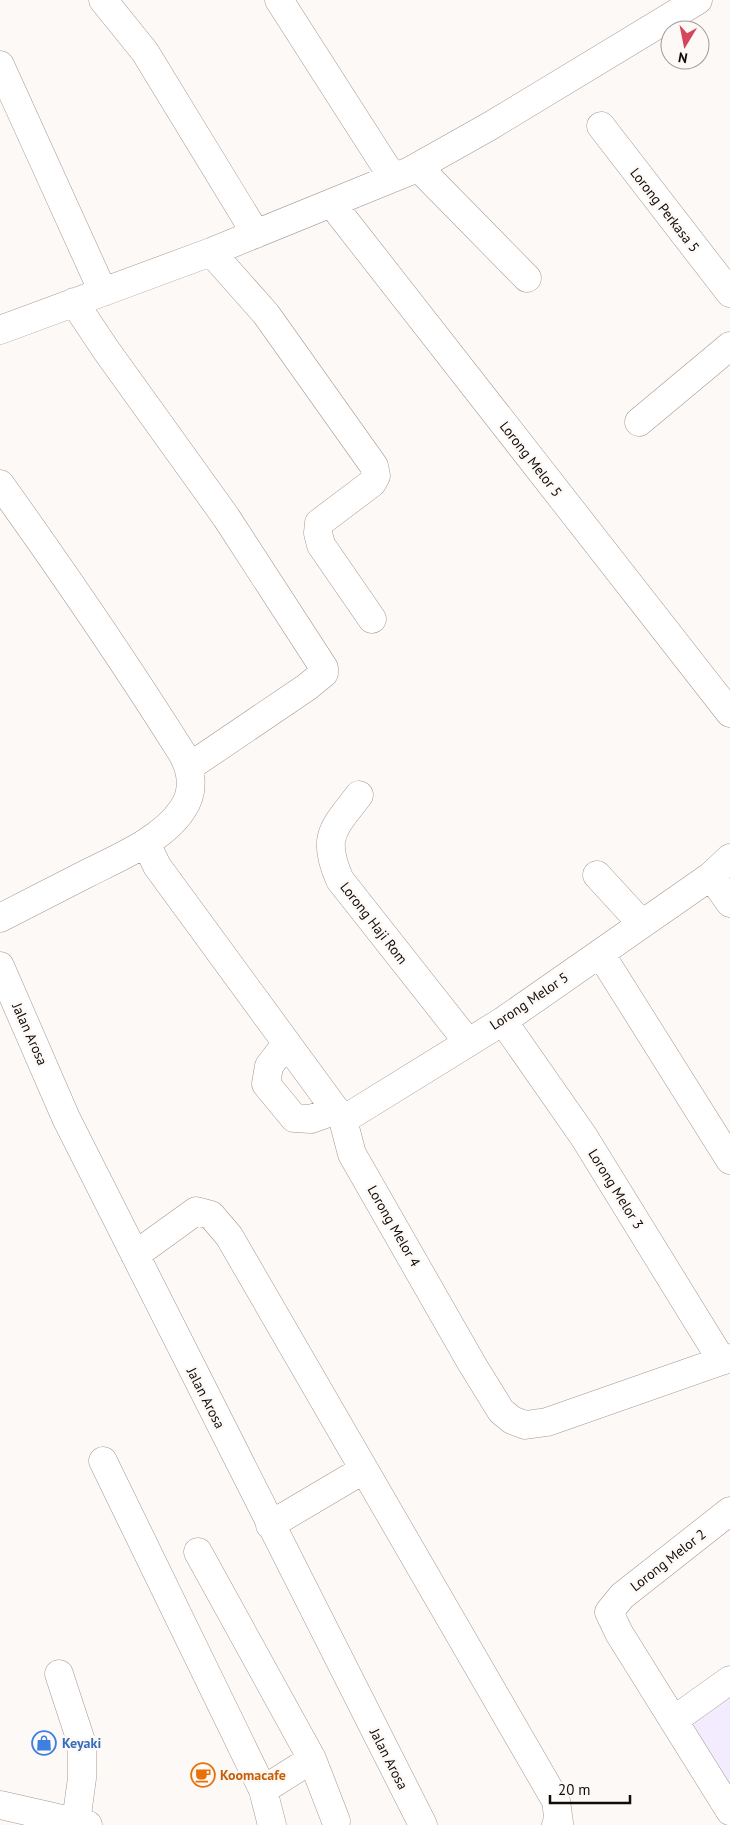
<svg xmlns="http://www.w3.org/2000/svg" width="730" height="1825" font-family="'PT Sans',sans-serif">
<style>
.commercial{fill:#f3ecfe}
.lines{fill:none;stroke-linecap:round;stroke-linejoin:round}
.minor-casing{stroke:#a7978d;stroke-width:29}
.major-casing{stroke:#a7978d;stroke-width:29}
.minor{stroke:#fff;stroke-width:28}
.major{stroke:#fff;stroke-width:28}
.labels{text-anchor:middle;dominant-baseline:central;stroke-width:5;stroke-linejoin:round;paint-order:stroke}
.street-label{font-size:14px;fill:#120c08;stroke:#fdf9f7}
.shop-label{font-size:14px;font-weight:bold;fill:#366cbe;stroke:#fdf9f7;text-anchor:start}
.food-label{font-size:14px;font-weight:bold;fill:#c56008;stroke:#fdf9f7;text-anchor:start}
</style>
<rect width="100%" height="100%" fill="#fdf9f7"/>
<path class="commercial" d="M730,1688V1789L685,1720Z"/>
<g class="lines">
<g class="minor-casing">
<path id="minor" d="M103,0L145,52L256,234
M279,0L393,178
M0,65L103,292
M601,126L730,293
M418,167L527,278
M332,204L730,713
M211,252L266,314L374,466L376,476L372,483L319,523L318,533L321,545L372,619
M74,302L106,350L226,517L324,668V673L307,687L189,767
M0,330L211,252L410,171L490,126L698,0
M639,422L730,346
M0,484C63,572 124,661 182,753C192,771 195,792 182,810C163,839 118,858 88,873C59,888 29,903 0,918
M359,795C333,829 321,837 340,880L467,1041
M146,843L157,866L343,1120L352,1154L472,1364L501,1411L512,1420L525,1425L547,1422L730,1358
M597,875L642,924
M711,876L730,903
M600,953L730,1160
M0,966L66,1118L423,1825
M503,1021L584,1137L722,1361
M286,1044L269,1066L266,1084L294,1118L311,1119L336,1110
M343,1120L503,1021L711,876L730,858
M135,1255L196,1211L211,1215L229,1236L556,1801L559,1823L556,1825
M103,1461L263,1790L272,1825
M730,1511L622,1596L609,1612L619,1633L730,1811
M270,1525L363,1470
M198,1552L312,1759L336,1821
M59,1674L82,1744V1778L76,1822
M674,1720L730,1680
M263,1790L312,1759"/>
</g>
<g class="major-casing">
<path id="major" d="M0,1805L88,1825"/>
</g>
<use href="#minor" class="minor"/>
<use href="#major" class="major"/>
</g>
<defs>
<g id="shop-ring" transform="scale(1.25)"><circle r="9.5" fill="#fdf9f7" stroke="#3f7fe0" stroke-width="1.5"/><path d="M-5-2.5h2.3a2.7 3.5 0 0 1 5.4 0H5L5.5 6h-11ZM-1.5-2.5h3a1.5 2.3 0 0 0-3 0Z" fill="#3f7fe0"/></g>
<g id="cafe-ring" transform="scale(1.25)"><circle r="9.5" fill="#fdf9f7" stroke="#e8710a" stroke-width="1.5"/><path d="M-5.5-4.5H6V0H3Q3 3.5 0 3.5H-2.5Q-5.5 3.5-5.5 0ZM3-3.2v2h1.7v-2ZM-6 4.5H4V6H-6Z" fill="#e8710a"/></g>
</defs>
<g fill-rule="evenodd">
<use href="#shop-ring" x="44" y="1743"/>
<use href="#cafe-ring" x="203" y="1775"/>
</g>
<g class="labels">
<g class="street-label">
<text transform="translate(665 210) rotate(52)">Lorong Perkasa 5</text>
<text transform="translate(531 459) rotate(52)">Lorong Melor 5</text>
<text transform="translate(374 923) rotate(52)">Lorong Haji Rom</text>
<text transform="translate(529 1001) rotate(-34)">Lorong Melor 5</text>
<text transform="translate(30 1034) rotate(66)">Jalan Arosa</text>
<text transform="translate(616 1189) rotate(58)">Lorong Melor 3</text>
<text transform="translate(394 1226) rotate(60)">Lorong Melor 4</text>
<text transform="translate(206 1398) rotate(63)">Jalan Arosa</text>
<text transform="translate(668 1560) rotate(-38)">Lorong Melor 2</text>
<text transform="translate(389 1759) rotate(63)">Jalan Arosa</text>
</g>
<g class="shop-label">
<text x="62" y="1743">Keyaki</text>
</g>
<g class="food-label">
<text x="220" y="1775">Koomacafe</text>
</g>
</g>
<g transform="translate(685 45) rotate(190)"><circle r="24" fill="#fdf9f7" stroke="#9f9a97"/>
<path d="M0-4L9 19L0 12L-9 19Z" fill="#d5455b"/>
<text y="-8" font-size="14" font-weight="bold" text-anchor="middle" fill="#120c08">N</text>
</g>
<path d="M550 1795v8h80v-8" fill="none" stroke="#120c08" stroke-width="2.5"/>
<text x="558" y="1795" font-size="15" fill="#120c08" stroke="#fdf9f7" stroke-width="4" paint-order="stroke">20 m</text>
</svg>
